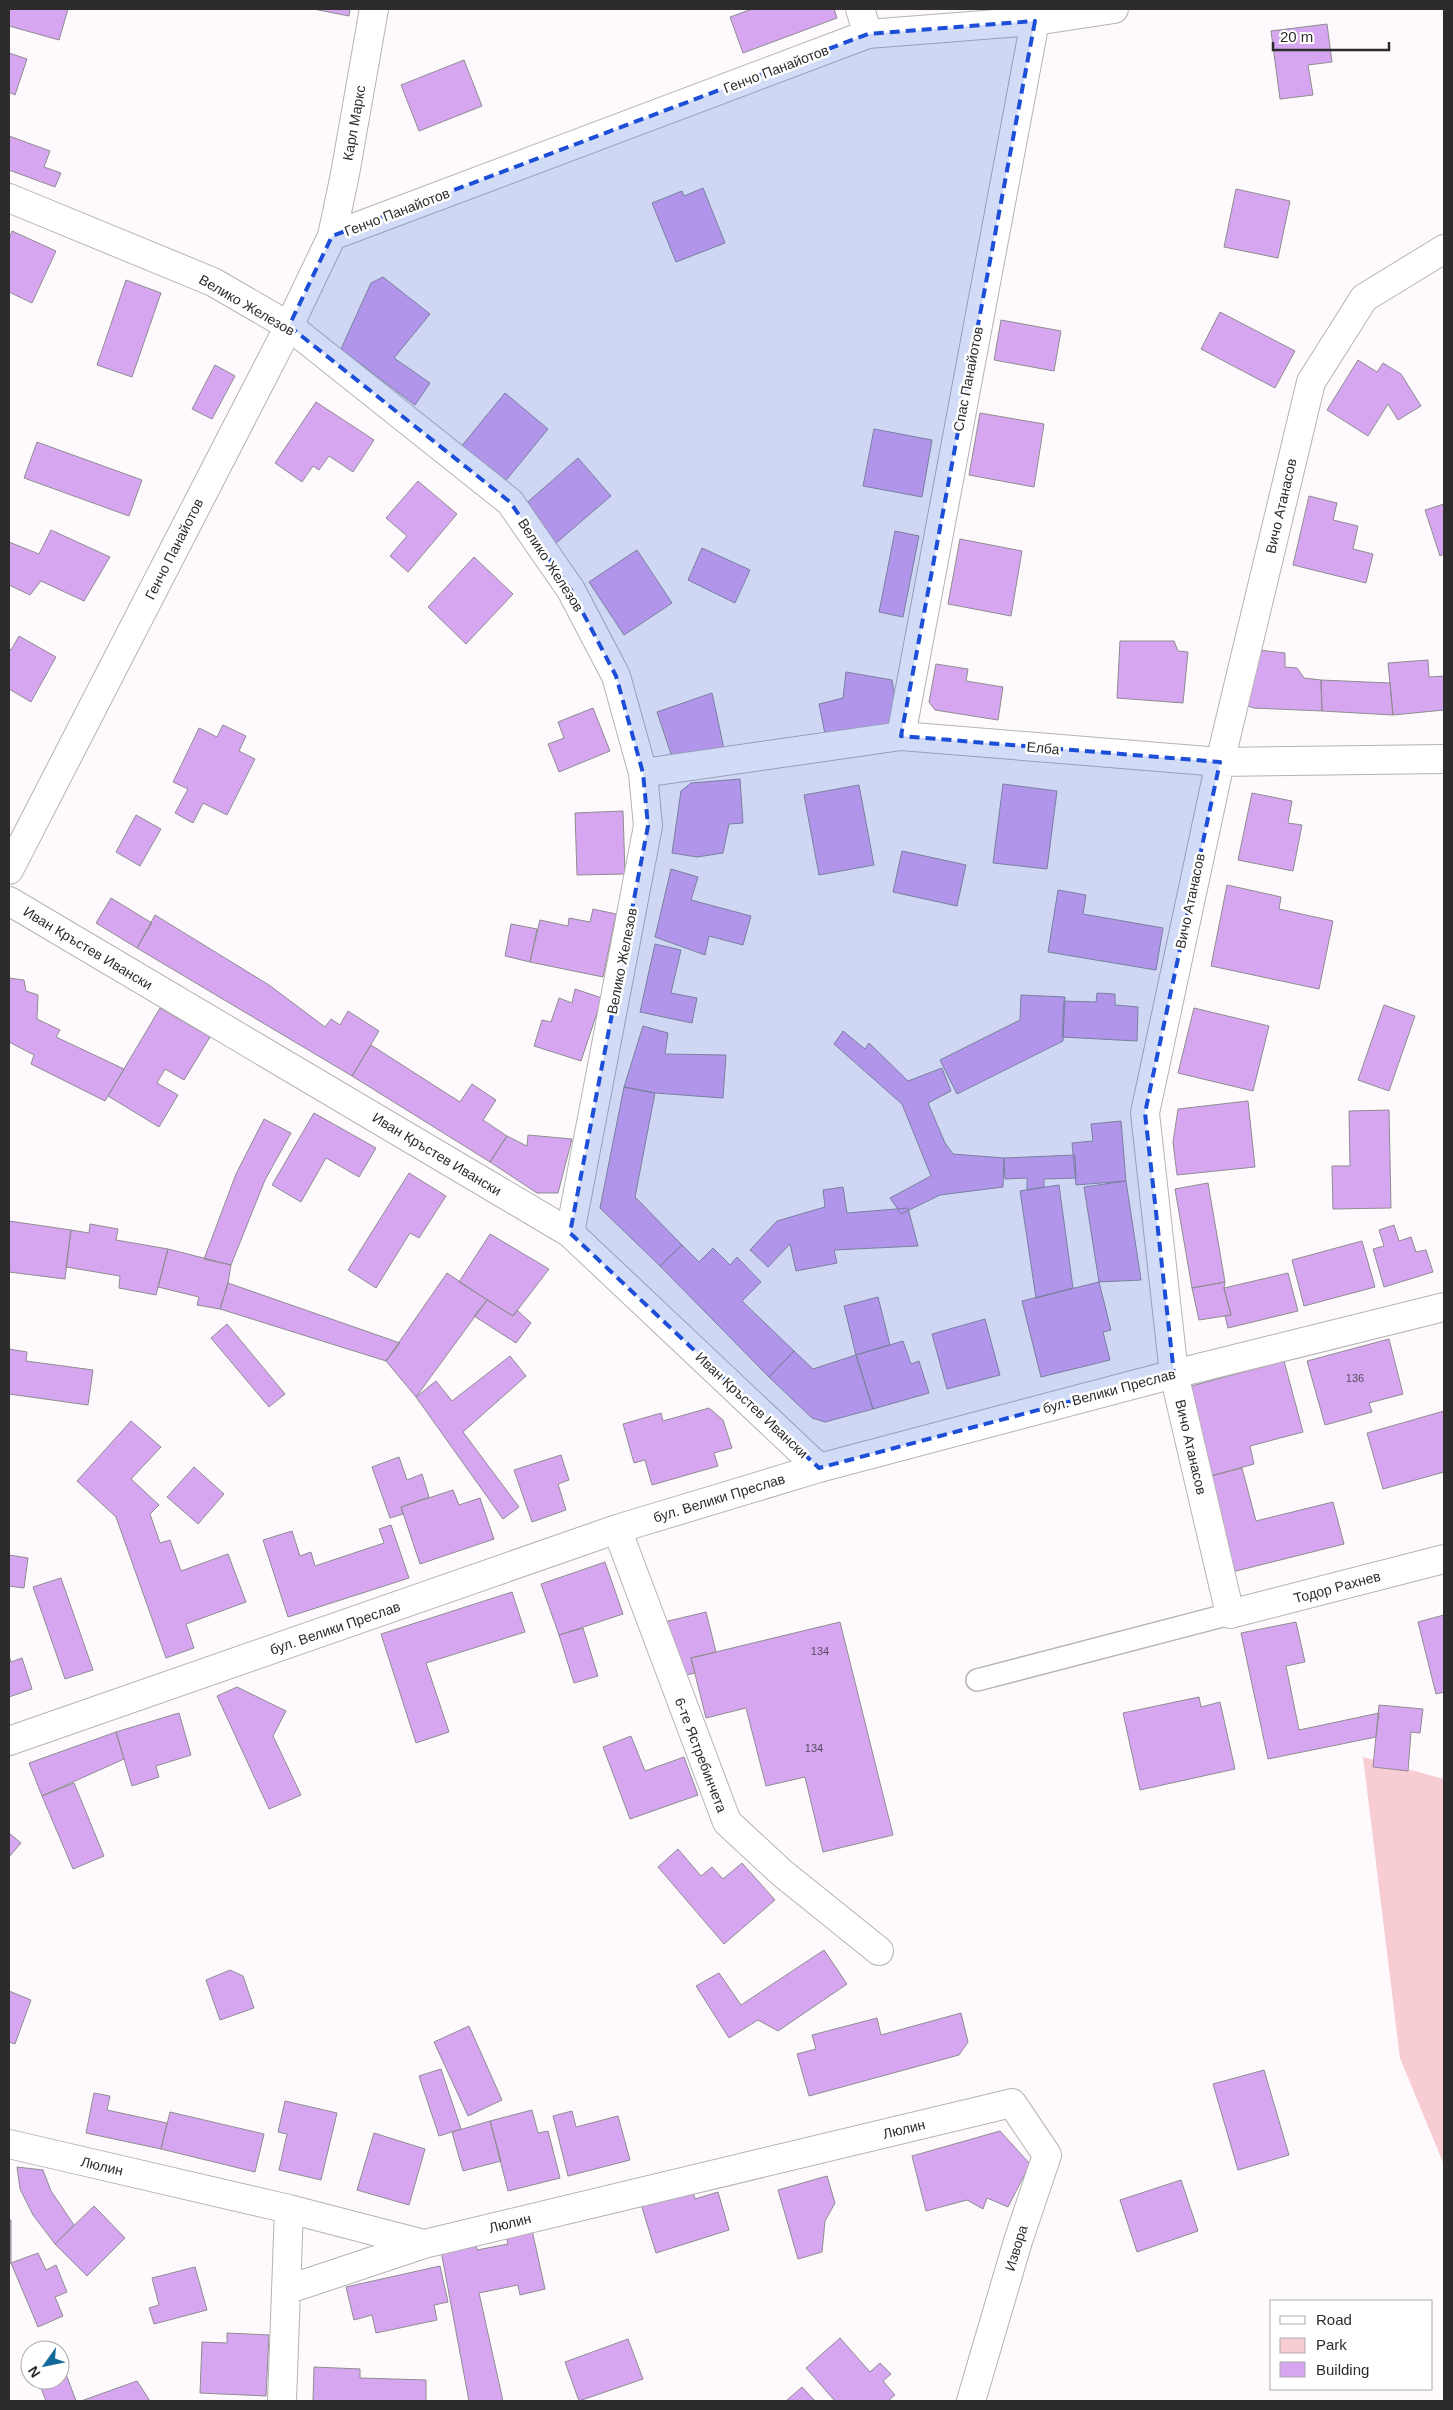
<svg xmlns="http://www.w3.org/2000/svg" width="1453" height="2410" font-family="Helvetica,sans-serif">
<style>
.green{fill:#f8ccd3}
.building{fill:#d6a7f0;stroke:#8f8d91}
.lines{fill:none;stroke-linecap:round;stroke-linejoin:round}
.service-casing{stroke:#b6b2b5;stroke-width:24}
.minor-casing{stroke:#b6b2b5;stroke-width:30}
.secondary-casing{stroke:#b6b2b5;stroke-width:30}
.service{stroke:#fff;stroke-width:21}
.minor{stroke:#fff;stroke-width:28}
.secondary{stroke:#fff;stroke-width:28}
.marked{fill:#1d4ed8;fill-opacity:0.2;stroke:#1d4ed8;stroke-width:4;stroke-dasharray:10 6;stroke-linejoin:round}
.labels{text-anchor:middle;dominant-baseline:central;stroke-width:5;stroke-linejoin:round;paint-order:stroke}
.number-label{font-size:11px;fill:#574b5e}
.street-label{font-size:14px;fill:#2d2c2d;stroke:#fff}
</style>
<rect width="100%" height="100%" fill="#fdf9fc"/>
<path class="green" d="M1363,1757L1444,1779V2165L1400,2058Z"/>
<path class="building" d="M9,9H68L59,40L9,26Z
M313,9H350L349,16Z
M752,9H834L837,18L743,53L730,17Z
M1327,24L1332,62L1308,65L1313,95L1280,99L1271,31Z
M9,53L27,59L15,95L9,92Z
M464,60L482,106L419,131L401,85Z
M9,136L50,151L44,167L61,173L55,187L9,170Z
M703,188L725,243L676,262L652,203L682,191L684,196Z
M1236,189L1290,201L1278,258L1224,247Z
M12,231L56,251L32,303L9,292V239Z
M383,277L430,314L394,358L430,383L415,405L341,349L371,283Z
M126,280L161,293L132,377L97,365Z
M1220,312L1295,351L1275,388L1201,349Z
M1001,320L1061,331L1054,371L994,360Z
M1358,360L1377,372L1383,363L1401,374L1421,406L1398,420L1388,404L1368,436L1327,410Z
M215,365L235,376L212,419L192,409Z
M505,393L548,429L503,484L460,448Z
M316,402L374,440L353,472L329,456L319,470L313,466L302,482L275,463Z
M980,413L1044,424L1034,487L969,475Z
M874,429L932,440L922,497L863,486Z
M37,442L142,480L129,516L24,478Z
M578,458L611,496L555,544L522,507Z
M418,481L457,514L408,572L390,556L407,536L386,518Z
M1309,496L1337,503L1333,520L1358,526L1353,549L1373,554L1366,583L1293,565Z
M1444,504V554L1440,556L1425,510Z
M51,530L110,557L84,601L41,581L30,595L9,585V542L39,554Z
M895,531L919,536L903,617L879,612Z
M960,539L1022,551L1011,616L948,604Z
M702,548L750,570L735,603L688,580Z
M637,550L672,603L624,635L589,582Z
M474,557L513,594L466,644L428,607Z
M19,636L56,657L31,702L9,689V649L11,650Z
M1120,641H1174L1178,651L1188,652L1183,703L1117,698Z
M1258,650L1285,653V667L1297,668L1304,678L1321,680L1322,711L1253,708L1246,705Z
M1428,660L1429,677L1444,676V710L1393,715L1388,663Z
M936,664L968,669L966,681L1003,687L998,720L935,710L929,702Z
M846,672L892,680L901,736L827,744L819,704L843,698Z
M1321,680L1390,683L1393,715L1322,711Z
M712,693L726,758L675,766L657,712Z
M593,708L610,751L559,772L548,744L564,738L558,722Z
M223,725L246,736L239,751L255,759L227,815L203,803L193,823L175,813L188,789L173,782L199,728L217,737Z
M740,779L743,823L729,824L723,853L697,857L672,853L681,791L691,783Z
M1003,784L1057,791L1047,869L993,863Z
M859,785L874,865L819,875L804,795Z
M1252,793L1292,801L1288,823L1302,825L1293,871L1238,860Z
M623,811L625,874L577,875L575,813Z
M136,815L161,829L140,866L116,852Z
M902,851L966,865L957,906L893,892Z
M671,869L698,877L691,900L751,916L743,945L709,936L705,955L655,937Z
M1227,885L1281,897L1279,909L1333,921L1319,989L1211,966Z
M1058,890L1086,895L1083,914L1163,928L1156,970L1048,952Z
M111,898L152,923L137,948L96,923Z
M593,909L616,914L603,977L530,962L540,920L568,926L569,918L590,922Z
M155,915L269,985L325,1027L331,1019L340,1025L348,1011L379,1031L352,1076L137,948Z
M511,924L537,929L530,962L505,956Z
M655,944L681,950L671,993L697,998L692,1023L640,1012Z
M9,978L24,980L26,991L38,995L37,1019L60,1030L56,1037L124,1069L105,1101L31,1064L34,1055L9,1042Z
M575,989L602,998L581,1061L534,1046L542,1020L551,1022L559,998L572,1003Z
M1097,993L1115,994V1005L1138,1007L1137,1041L1062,1037L1064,1001L1096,1002Z
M1021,995L1065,997L1063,1041L957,1094L940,1060L1020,1020Z
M1384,1005L1415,1016L1389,1091L1358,1080Z
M160,1008L210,1037L184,1080L165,1069L157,1083L178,1095L159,1127L108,1096Z
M1194,1008L1269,1026L1253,1091L1178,1073Z
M643,1026L668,1033L665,1054L726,1055L723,1098L655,1093L624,1087Z
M843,1031L865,1049L869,1043L908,1081L942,1068L951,1091L928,1103L945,1143L953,1154L1004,1158L1003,1187L940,1195L901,1214L890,1198L931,1176L902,1104L834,1044Z
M371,1045L460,1102L472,1084L496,1100L483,1120L507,1136L490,1162L352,1076Z
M624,1087L655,1093L635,1197L682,1245L660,1266L600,1208Z
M1248,1101L1255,1167L1177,1175L1173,1142L1178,1109Z
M1389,1110L1391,1208L1333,1209L1332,1166H1350L1349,1111Z
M314,1113L376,1148L359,1177L326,1158L301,1202L272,1185Z
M264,1119L291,1133L265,1180L231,1265L204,1259L236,1174Z
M1121,1121L1126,1181L1076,1185L1072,1143L1093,1141L1091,1124Z
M528,1135L572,1139L558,1193H537L490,1162L507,1136L527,1146Z
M1075,1155L1076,1178L1044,1179V1187L1027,1190V1178L1005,1179L1004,1158Z
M409,1173L446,1196L419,1238L410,1233L376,1288L348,1270Z
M1126,1181L1141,1280L1099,1282L1084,1187Z
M1208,1183L1225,1282L1192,1288L1175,1189Z
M1059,1185L1073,1288L1036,1298L1020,1191Z
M843,1187L847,1213L908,1208L918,1246L834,1250L837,1263L796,1271L790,1244L768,1267L750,1250L777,1221L825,1207L823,1190Z
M9,1221L71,1230L65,1279L9,1272Z
M90,1224L118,1229L116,1240L168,1249L156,1295L119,1288L120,1276L66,1267L71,1230L89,1233Z
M1394,1225L1399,1241L1411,1237L1416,1252L1426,1250L1433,1272L1384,1287L1373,1249L1384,1246L1379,1230Z
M490,1234L549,1269L513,1316L459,1282Z
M1362,1241L1375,1287L1304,1306L1292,1260Z
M682,1245L699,1262L713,1248L730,1265L737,1257L761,1282L742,1301L794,1351L769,1377L660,1266Z
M168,1249L231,1265L228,1283L220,1309L197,1305L199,1297L158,1287Z
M447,1273L487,1300L416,1397L386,1361Z
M1288,1273L1298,1311L1228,1328L1225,1316L1231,1315L1224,1288Z
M1099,1282L1111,1330L1103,1332L1110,1360L1041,1377L1022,1301Z
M1225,1282L1224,1288L1231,1315L1199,1320L1192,1288Z
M228,1283L400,1343L386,1361L220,1309Z
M878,1297L890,1345L856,1355L844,1306Z
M487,1300L513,1316L517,1310L531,1323L516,1343L474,1316Z
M985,1319L1000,1375L947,1389L932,1334Z
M227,1324L285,1394L269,1407L211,1338Z
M1389,1339L1403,1394L1369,1403L1372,1412L1325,1425L1307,1361Z
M903,1341L911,1364L919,1361L929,1393L873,1409L856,1355Z
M9,1349L27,1352L26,1361L93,1370L88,1405L9,1394Z
M794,1351L813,1369L856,1355L873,1409L825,1422L812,1418L769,1377Z
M510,1356L526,1376L463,1432L519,1507L503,1519L416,1397L436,1381L452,1401Z
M1284,1361L1303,1432L1250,1446L1254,1464L1207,1477L1184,1388Z
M709,1408L723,1420L732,1448L714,1453L718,1466L652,1485L645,1460L634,1463L623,1424L661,1413L663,1421Z
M1444,1411V1472L1383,1489L1367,1433Z
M131,1421L161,1447L131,1479L159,1505L150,1514L160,1543L170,1540L181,1571L228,1554L246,1602L186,1624L194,1648L166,1658L116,1517L77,1481Z
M561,1455L569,1480L558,1484L566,1510L532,1522L514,1470Z
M399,1457L407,1480L422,1474L429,1497L401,1507L403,1514L390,1518L372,1467Z
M194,1467L224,1494L198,1524L167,1497Z
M1242,1468L1256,1521L1333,1502L1344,1544L1232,1572L1207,1477Z
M453,1490L459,1505L480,1498L494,1539L420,1564L401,1507Z
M391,1525L409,1578L288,1617L263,1540L292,1531L300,1556L311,1552L315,1566L384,1543L379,1529Z
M9,1555L28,1558L24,1588L9,1586Z
M605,1562L623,1614L559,1635L541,1584Z
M61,1578L93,1670L65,1679L33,1587Z
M512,1592L525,1632L426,1663L449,1732L416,1743L381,1634Z
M706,1612L716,1652L691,1658L695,1673L678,1677L664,1622Z
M1444,1615V1692L1436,1694L1418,1622Z
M840,1622L893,1835L823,1852L805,1777L766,1786L746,1708L706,1718L691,1658Z
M1296,1622L1305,1662L1286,1666L1299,1730L1379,1713L1376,1737L1268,1759L1241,1633Z
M583,1628L598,1676L574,1683L559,1635Z
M9,1656L11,1662L22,1658L32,1689L9,1697Z
M237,1687L286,1711L273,1736L301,1795L269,1809L217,1696Z
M1199,1697L1201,1707L1220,1702L1235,1769L1140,1790L1123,1713Z
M1379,1705L1423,1709L1420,1733L1411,1732L1408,1771L1373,1767Z
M179,1713L191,1755L156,1766L159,1777L132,1786L116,1732Z
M116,1732L124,1759L42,1796L29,1763Z
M631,1736L645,1771L684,1757L698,1795L630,1819L603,1747Z
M74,1783L104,1856L73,1869L42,1796Z
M9,1833L21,1843L9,1857Z
M678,1849L701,1876L712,1867L723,1879L742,1863L775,1900L724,1944L658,1867Z
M824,1950L847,1984L778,2031L758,2020L729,2038L696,1986L719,1973L741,2005Z
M230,1970L243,1976L254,2008L220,2020L206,1980Z
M9,1991L31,2000L15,2044L9,2042Z
M961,2013L968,2042L959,2055L809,2096L797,2054L816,2049L812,2035L877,2018L881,2035Z
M469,2026L502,2100L468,2116L434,2042Z
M441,2069L461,2129L439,2136L419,2076Z
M1264,2070L1289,2155L1238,2170L1213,2084Z
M94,2093L110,2096L107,2110L167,2123L161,2149L86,2133Z
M285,2101L337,2113L321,2180L279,2170L287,2134L278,2132Z
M532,2110L538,2133L548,2131L560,2178L508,2191L490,2121Z
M572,2111L576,2127L618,2116L630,2160L568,2176L553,2116Z
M170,2112L264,2134L255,2172L161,2149Z
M490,2121L501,2161L463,2171L452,2132Z
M1000,2131L1030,2164L1008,2207L987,2198L983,2209L967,2200L926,2211L912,2156Z
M374,2133L425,2149L409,2205L357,2190Z
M17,2167L43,2170L51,2191L74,2225L55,2244L33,2215L20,2189Z
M827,2176L835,2203L825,2221L822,2252L798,2259L778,2190Z
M1181,2180L1198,2231L1137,2252L1120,2200Z
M691,2185L695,2199L718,2192L729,2230L656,2253L640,2201Z
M94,2206L125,2238L87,2276L55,2244Z
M9,2220H11V2263H9Z
M532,2230L545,2289L520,2295L518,2285L479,2293L503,2401H469L441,2251L476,2243L477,2250L508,2244L506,2235Z
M38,2253L46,2270L56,2265L67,2292L55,2297L63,2316L38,2327L11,2263Z
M440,2266L448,2302L434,2305L437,2320L376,2333L372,2315L354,2320L346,2287Z
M195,2267L207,2310L154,2324L149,2308L159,2305L152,2278Z
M227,2333L269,2335L266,2396L200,2393L202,2342L227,2343Z
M840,2338L870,2372L880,2363L891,2374L883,2381L895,2395L888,2401H835L806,2368Z
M628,2339L643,2379L579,2401L565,2362Z
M63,2366L76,2401H46L38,2380H60V2367Z
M314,2367L360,2369V2378L426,2380V2401H313Z
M137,2381L150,2401H81Z
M802,2387L815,2401H786Z"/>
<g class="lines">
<g class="service-casing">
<path id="service" d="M977,1680L1230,1614"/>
</g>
<g class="minor-casing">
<path id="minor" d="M860,9L868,34
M9,198L213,282L289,326L510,502L571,590L616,676L643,773L648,826L570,1233
M332,236L868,34L1035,21L1114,9
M1444,249L1364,298L1311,382L1220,762L1145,1113L1174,1374L1230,1614L1444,1559
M901,736L1035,21
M643,773L901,736L1220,762L1444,759
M9,870L289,326L332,236L345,174L374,9
M9,901L570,1233L819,1468
M617,1529L727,1822L782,1873L879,1951
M9,2144L289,2209L424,2244L1012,2103L1047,2155L1018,2241L971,2401
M286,2290L424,2244
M282,2401L289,2209"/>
</g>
<g class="secondary-casing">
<path id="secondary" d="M9,1741L617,1529L819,1468L1174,1374L1444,1307"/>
</g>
<use href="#service" class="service"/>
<use href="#minor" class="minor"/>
<use href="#secondary" class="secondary"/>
</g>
<path class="marked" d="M1035,21L901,736L1220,762L1145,1113L1174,1374L819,1468L570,1233L648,826L643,773L616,676L571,590L510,502L289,326L332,236L868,34Z"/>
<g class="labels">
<g class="number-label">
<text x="1355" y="1378">136</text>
<text x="820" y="1651">134</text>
<text x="814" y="1748">134</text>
</g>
<g class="street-label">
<text transform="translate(776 69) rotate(-21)">Генчо Панайотов</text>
<text transform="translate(354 123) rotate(-80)">Карл Маркс</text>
<text transform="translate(397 212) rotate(-21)">Генчо Панайотов</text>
<text transform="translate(247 305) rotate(30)">Велико Железов</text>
<text transform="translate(968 379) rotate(-79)">Спас Панайотов</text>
<text transform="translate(1281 506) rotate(-77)">Вичо Атанасов</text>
<text transform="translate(174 549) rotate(-63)">Генчо Панайотов</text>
<text transform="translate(551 565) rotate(57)">Велико Железов</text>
<text transform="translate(1043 748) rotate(5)">Елба</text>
<text transform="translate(1190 901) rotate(-78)">Вичо Атанасов</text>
<text transform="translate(88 948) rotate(31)">Иван Кръстев Ивански</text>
<text transform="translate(622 961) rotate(-79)">Велико Железов</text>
<text transform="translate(437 1154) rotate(31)">Иван Кръстев Ивански</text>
<text transform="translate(1109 1391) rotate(-15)">бул. Велики Преслав</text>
<text transform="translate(752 1405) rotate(43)">Иван Кръстев Ивански</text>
<text transform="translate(1191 1447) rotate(77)">Вичо Атанасов</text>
<text transform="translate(719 1498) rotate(-17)">бул. Велики Преслав</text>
<text transform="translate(1337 1587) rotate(-15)">Тодор Рахнев</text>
<text transform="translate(335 1628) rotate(-19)">бул. Велики Преслав</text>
<text transform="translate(701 1755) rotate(69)">6-те Ястребинчета</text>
<text transform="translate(904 2129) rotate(-14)">Люлин</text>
<text transform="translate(102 2166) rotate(13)">Люлин</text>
<text transform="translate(510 2223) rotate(-14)">Люлин</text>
<text transform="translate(1016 2248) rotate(-73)">Извора</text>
</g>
</g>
<rect width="1453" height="2410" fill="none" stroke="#2d2c2d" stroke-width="20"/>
<rect x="1270" y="2300" width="162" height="90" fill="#ffffff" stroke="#ababab"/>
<rect x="1280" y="2316" width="25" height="8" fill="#ffffff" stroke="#ababab"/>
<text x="1316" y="2325" font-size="15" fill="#2d2c2d">Road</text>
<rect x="1280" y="2338" width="25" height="15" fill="#f8ccd3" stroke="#ababab"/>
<text x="1316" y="2350" font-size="15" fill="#2d2c2d">Park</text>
<rect x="1280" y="2362" width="25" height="15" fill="#d6a7f0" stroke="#ababab"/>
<text x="1316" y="2375" font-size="15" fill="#2d2c2d">Building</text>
<g transform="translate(45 2365) rotate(237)"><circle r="24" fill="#ffffff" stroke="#ababab"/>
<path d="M0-4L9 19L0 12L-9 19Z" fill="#136a9a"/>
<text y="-8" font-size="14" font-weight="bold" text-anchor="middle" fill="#2d2c2d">N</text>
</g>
<path d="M1273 42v8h116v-8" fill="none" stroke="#2d2c2d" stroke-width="2.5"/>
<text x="1280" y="42" font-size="15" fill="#2d2c2d" stroke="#ffffff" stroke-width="4" paint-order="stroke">20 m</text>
</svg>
